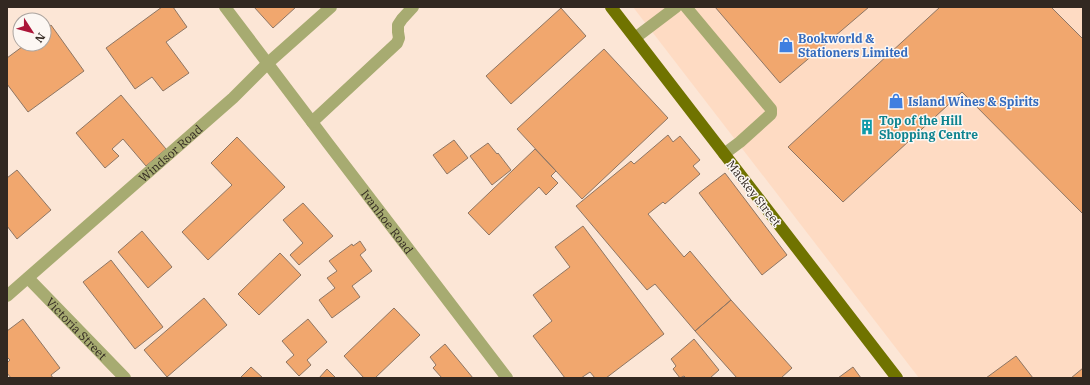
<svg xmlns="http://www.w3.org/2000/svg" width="1090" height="385" font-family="'IBM Plex Serif',serif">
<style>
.built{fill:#fedbc3}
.building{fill:#f1a76e;stroke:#8e7664}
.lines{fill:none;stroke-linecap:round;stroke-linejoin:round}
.minor{stroke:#a7ab71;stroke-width:12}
.major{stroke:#707300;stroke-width:12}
.labels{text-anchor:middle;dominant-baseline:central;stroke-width:3;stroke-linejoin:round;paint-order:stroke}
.shop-label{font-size:12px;font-weight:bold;fill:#366cbe;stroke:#fcf7f3;text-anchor:start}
.culture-label{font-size:12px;font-weight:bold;fill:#0d838f;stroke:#fcf7f3;text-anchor:start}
.street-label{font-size:12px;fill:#322821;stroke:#fcf7f3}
</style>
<rect width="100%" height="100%" fill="#fce6d6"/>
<path class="built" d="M633,7H1083V378H919Z"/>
<path class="building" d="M162,7H173L187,27L166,42L189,73L163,91L152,77L135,89L106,48Z
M254,7H296L273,28Z
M715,7H869L780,83Z
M940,7H1051L1083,39V214L962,92L843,202L788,147Z
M561,8L586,36L511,104L486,76Z
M51,25L84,71L28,112L7,84V58L26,44H44V30Z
M604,49L668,118L582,199L517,129Z
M121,95L166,149L146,166L123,139L112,149L119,156L105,168L76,133Z
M668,135L673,142L680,136L700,160L693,166L700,174L665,204L663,202L648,214L684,257L690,251L731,300L695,331L655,284L647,290L576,206L631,161L634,164Z
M237,137L285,187L208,260L182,232L232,185L211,163Z
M454,140L468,158L447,174L433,155Z
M488,143L497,154L498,153L511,170L492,185L470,156Z
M535,149L556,171L551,176L558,183L546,195L539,187L489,235L468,213Z
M17,170L51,210L17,239L7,226V178Z
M725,173L787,255L762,275L699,193Z
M303,203L333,236L299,265L290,255L303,243L283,220Z
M583,226L664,334L606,378H595L590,372L581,378H565L533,336L552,321L533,295L570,267L555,247Z
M142,231L172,267L148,288L118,252Z
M360,241L366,250L360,255L372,271L352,286L360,297L332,318L319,300L335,288L327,278L337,271L329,261L352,244L353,246Z
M280,253L301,275L259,315L238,294Z
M111,260L163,327L135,349L83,282Z
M204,298L227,325L167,377L144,350Z
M731,300L792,368L781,378H737L695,331Z
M394,308L420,335L375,378H364L344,356Z
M23,319L60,368L51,375L53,378H11L7,373V363L10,360L7,357V331Z
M308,319L327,342L307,360L311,365L299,376L286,362L294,355L282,341Z
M694,339L719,370L710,378H686L684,376L680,378L673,369L676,366L671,359Z
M445,344L473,378H442L433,368L436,365L430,357Z
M1016,356L1033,378H986Z
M251,367L263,378H240Z
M853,367L861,378H838Z
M1083,368V378H1071Z
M327,369L336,378H319Z"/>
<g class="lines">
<g class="minor">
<path id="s1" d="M225,7L312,122L327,142L507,378"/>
<path d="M686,7L771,109V114L740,142L724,154"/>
<path d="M635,38L676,7"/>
<path d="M312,122L397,43L399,38L398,32V25L402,19L413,7"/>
<path id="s2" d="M28,278L125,378"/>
<path id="s3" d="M7,296L233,98L268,63L331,7"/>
</g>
<path class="major" d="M611,7L897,378"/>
</g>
<defs>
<g id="shop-bare" transform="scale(1.2)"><path d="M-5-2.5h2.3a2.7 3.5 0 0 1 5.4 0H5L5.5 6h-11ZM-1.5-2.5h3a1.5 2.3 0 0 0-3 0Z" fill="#3f7fe0" stroke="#fcf7f3" stroke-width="2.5" paint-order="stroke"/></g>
<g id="building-bare" transform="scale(1.2)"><path d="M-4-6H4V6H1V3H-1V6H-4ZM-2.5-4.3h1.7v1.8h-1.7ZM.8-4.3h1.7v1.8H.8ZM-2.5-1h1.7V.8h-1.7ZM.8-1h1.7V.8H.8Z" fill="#0f9aa8" stroke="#fcf7f3" stroke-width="2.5" paint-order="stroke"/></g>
</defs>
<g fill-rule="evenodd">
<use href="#shop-bare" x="786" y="45"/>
<use href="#shop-bare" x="896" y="101"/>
<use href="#building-bare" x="867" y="127"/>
</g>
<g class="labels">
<g class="shop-label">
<text x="798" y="38">Bookworld &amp;<tspan x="798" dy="14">Stationers Limited</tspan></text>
<text x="908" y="101">Island Wines &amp; Spirits</text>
</g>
<g class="culture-label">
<text x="879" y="120">Top of the Hill<tspan x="879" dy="14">Shopping Centre</tspan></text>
</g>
<g class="street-label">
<text stroke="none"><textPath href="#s3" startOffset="217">Windsor Road</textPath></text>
<text transform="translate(754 193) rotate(52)">Mackey Street</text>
<text stroke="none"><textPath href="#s1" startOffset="269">Ivanhoe Road</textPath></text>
<text stroke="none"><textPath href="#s2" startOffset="70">Victoria Street</textPath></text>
</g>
</g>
<rect width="1090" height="385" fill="none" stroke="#322821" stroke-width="16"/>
<g transform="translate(32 32) rotate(126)"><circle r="19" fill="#fcf7f3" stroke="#aba49f"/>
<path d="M0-3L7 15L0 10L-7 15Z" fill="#ab1538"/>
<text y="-6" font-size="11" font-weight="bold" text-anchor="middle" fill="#322821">N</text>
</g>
</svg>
